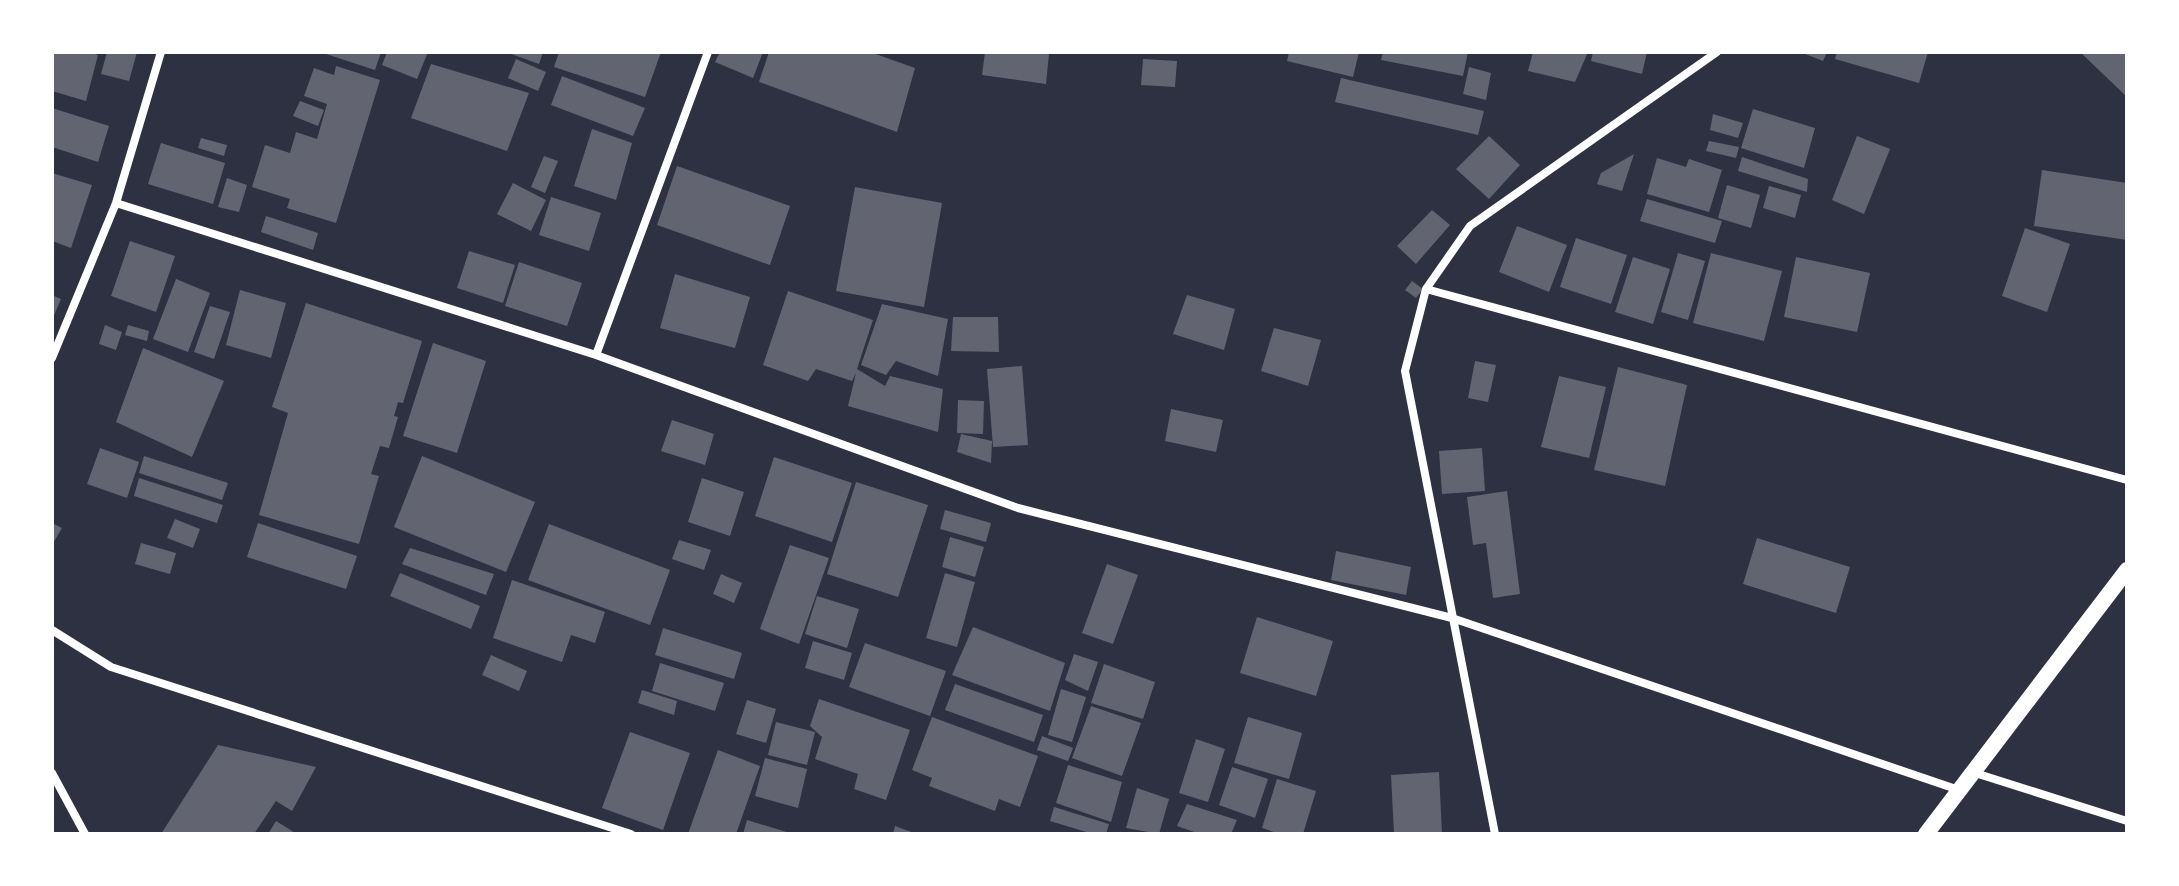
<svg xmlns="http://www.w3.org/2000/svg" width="2179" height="886" font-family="Inter,sans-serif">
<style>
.building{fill:#626471}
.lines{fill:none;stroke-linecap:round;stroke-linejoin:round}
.minor{stroke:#fff;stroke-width:8}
.secondary{stroke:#fff;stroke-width:16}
</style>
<rect width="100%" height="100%" fill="#2d3142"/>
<path class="building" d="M52,52H89L98,55L86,101L52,91Z
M107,52H137L129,81L101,74Z
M320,52H381L375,70Z
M387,52H428L417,79L382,65Z
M506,52H543L539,64Z
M559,52H661L645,97L554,67Z
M720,52H763L753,78L715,62Z
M769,52H870L915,68L897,132L759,82Z
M985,52L1049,54L1046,84L982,75Z
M1289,52H1359L1353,77L1287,61Z
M1383,52H1468L1463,76L1381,60Z
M1533,52H1588L1575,82L1528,71Z
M1593,52H1647L1642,74L1591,61Z
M1800,52H1827L1823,61Z
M1837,52H1928L1919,83L1835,59Z
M2080,52H2127V97Z
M516,59L546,72L538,91L508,78Z
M1143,59L1177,61L1175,87L1141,85Z
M431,64L529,93L507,151L411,118Z
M336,66L380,80L336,223L287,208L290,199L252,187L265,145L290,153L296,132L317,139L327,104L304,96L314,68L334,75Z
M1469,67L1491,73L1486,100L1463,94Z
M562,76L645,108L633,136L551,105Z
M1341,78L1484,111L1478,135L1335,102Z
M300,101L324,110L318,126L293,116Z
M52,108L109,126L98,162L52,147Z
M1753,109L1815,128L1804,168L1741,148Z
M1713,114L1743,123L1738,138L1710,130Z
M592,129L632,143L616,200L574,186Z
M1489,136L1520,165L1489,199L1456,169Z
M1857,136L1890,149L1864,214L1832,200Z
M201,138L227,145L224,156L198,148Z
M1709,141L1739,147L1736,158L1706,151Z
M161,143L225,163L213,204L148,184Z
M1634,154L1622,191L1597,184L1601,173Z
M544,156L558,161L545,193L531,187Z
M1742,157L1808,179L1807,192L1738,171Z
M1657,158L1686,167L1689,159L1722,170L1709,212L1647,194Z
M677,166L790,206L770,265L657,225Z
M2042,170L2127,183V240L2034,226Z
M52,173L92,185L71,248L52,241Z
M227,178L247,185L239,212L218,207Z
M513,183L546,200L531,231L497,214Z
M1727,185L1760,195L1751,228L1718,218Z
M1769,186L1801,195L1795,218L1763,208Z
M855,187L942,203L924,307L836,291Z
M551,197L601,213L589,251L539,235Z
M1647,199L1722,221L1715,243L1640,221Z
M1432,210L1450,225L1416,264L1397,246Z
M266,216L318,233L313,250L261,232Z
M1517,226L1567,245L1549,292L1499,272Z
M2025,228L2070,244L2047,312L2002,296Z
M1576,238L1627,255L1611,304L1560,287Z
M130,241L175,256L156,312L111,296Z
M469,251L515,265L503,303L457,288Z
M1678,253L1705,261L1688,320L1661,312Z
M1711,253L1782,271L1764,341L1693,323Z
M1633,257L1670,269L1653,324L1615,312Z
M1796,257L1870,273L1857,332L1784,317Z
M519,262L582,283L567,326L505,306Z
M675,274L750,297L735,348L660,328Z
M176,279L210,293L188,352L153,339Z
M1412,281L1423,289L1416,298L1405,290Z
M240,290L286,303L271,358L226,345Z
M788,291L873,320L857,369L885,386L890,376L943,389L938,432L848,406L856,373L852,381L816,369L808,381L763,365Z
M52,295L61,299L52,320Z
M1187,295L1235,309L1224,350L1173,334Z
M306,303L422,341L403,403L398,402L394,416L398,417L389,448L380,446L371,474L379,476L359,544L259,515L288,413L272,407Z
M882,304L948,319L938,376L896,361L886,375L861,365Z
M210,306L230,312L214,359L194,352Z
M953,317H998L999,352L951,351Z
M105,325L122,332L116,350L99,344Z
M128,325L149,331L147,341L125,335Z
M1274,328L1321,340L1308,386L1261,371Z
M433,343L486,361L457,453L403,436Z
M143,348L224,381L192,457L116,422Z
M1475,361L1496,365L1488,402L1468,398Z
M1022,366L1028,445L993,447L987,369Z
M1618,367L1687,385L1665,486L1594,470Z
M1559,376L1606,387L1589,458L1541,447Z
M958,400L984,401L983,434L957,433Z
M1171,409L1223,420L1216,452L1165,441Z
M672,420L714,434L705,465L661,451Z
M961,434L992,441L991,463L957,452Z
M100,448L139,462L127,498L87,484Z
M1482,448L1485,491L1442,494L1439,451Z
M144,456L228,483L222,500L139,473Z
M422,456L535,502L506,572L394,527Z
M774,457L852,483L832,542L755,516Z
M139,478L223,505L217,523L134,496Z
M702,478L744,492L730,536L688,522Z
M856,482L928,505L898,597L827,574Z
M1507,491L1520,594L1493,598L1486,543L1473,545L1467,497Z
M945,510L991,523L986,542L940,529Z
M175,519L200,529L193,548L167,538Z
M52,523L62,528L52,545Z
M258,523L357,556L346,589L247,557Z
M549,524L670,570L650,625L528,580Z
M950,537L984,547L975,577L942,567Z
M1757,538L1850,567L1836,613L1743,584Z
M679,540L711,550L704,570L672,559Z
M141,543L176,553L170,574L135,564Z
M790,545L829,558L799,644L760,629Z
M410,548L494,574L486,595L402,564Z
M1336,551L1411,567L1406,595L1331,580Z
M1107,564L1138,575L1113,644L1082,633Z
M400,573L480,606L471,629L390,596Z
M945,573L975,582L957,647L926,638Z
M721,574L742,583L734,603L713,594Z
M512,580L605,612L595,643L571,635L562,662L493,638Z
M817,596L859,609L847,648L805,634Z
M1257,617L1333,641L1316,696L1240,673Z
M973,627L1065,663L1050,711L952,675Z
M663,628L742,653L734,679L655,655Z
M813,641L852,653L844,680L805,668Z
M865,643L946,671L930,716L849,687Z
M1074,654L1098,662L1088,691L1065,680Z
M491,655L527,671L519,691L482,675Z
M660,663L724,683L715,711L652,691Z
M1104,664L1155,682L1143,719L1091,703Z
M955,684L1043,715L1034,742L945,710Z
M1061,689L1086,697L1072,742L1048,735Z
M642,690L677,701L674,715L638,703Z
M819,699L910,730L886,800L854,789L858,774L815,759L822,737L810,726Z
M747,700L776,709L766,743L736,734Z
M1091,706L1141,723L1122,776L1072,758Z
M932,717L1038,756L1020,807L999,799L995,811L929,786L932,778L912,770Z
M1248,717L1302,733L1289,779L1234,763Z
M776,722L815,732L807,765L768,755Z
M630,732L690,753L663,830L602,808Z
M1042,736L1073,748L1068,761L1037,750Z
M1196,739L1225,749L1208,802L1179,793Z
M218,745L316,767L292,811L276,801L254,834H161Z
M718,750L760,766L736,834H688Z
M765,758L807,769L798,808L755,796Z
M1068,765L1122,782L1111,822L1056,803Z
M1232,767L1268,779L1255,818L1219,805Z
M1439,772L1442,834H1394L1391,775Z
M1277,779L1316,791L1303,834H1280L1262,828Z
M1137,788L1169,799L1159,834L1126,828Z
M1187,804L1237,820L1231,834H1200L1177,826Z
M1054,807L1109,824L1106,834H1093L1050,821Z
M747,820L790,833V834H743Z
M276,821L297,834H268Z
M895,826L917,834H893Z"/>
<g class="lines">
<path class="minor" d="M116,203L596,355L1018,508L1452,618L1959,790
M1426,289L2127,480
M596,355L708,52
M52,358L116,203L161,52
M52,630L111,667L631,834
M1972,772L2127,821
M52,773L85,834
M1495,834L1405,371L1426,289L1470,226L1717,52"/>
<path class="secondary" d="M1926,834L2127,570"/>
</g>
<rect width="2179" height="886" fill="none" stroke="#ffffff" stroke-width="108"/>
</svg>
